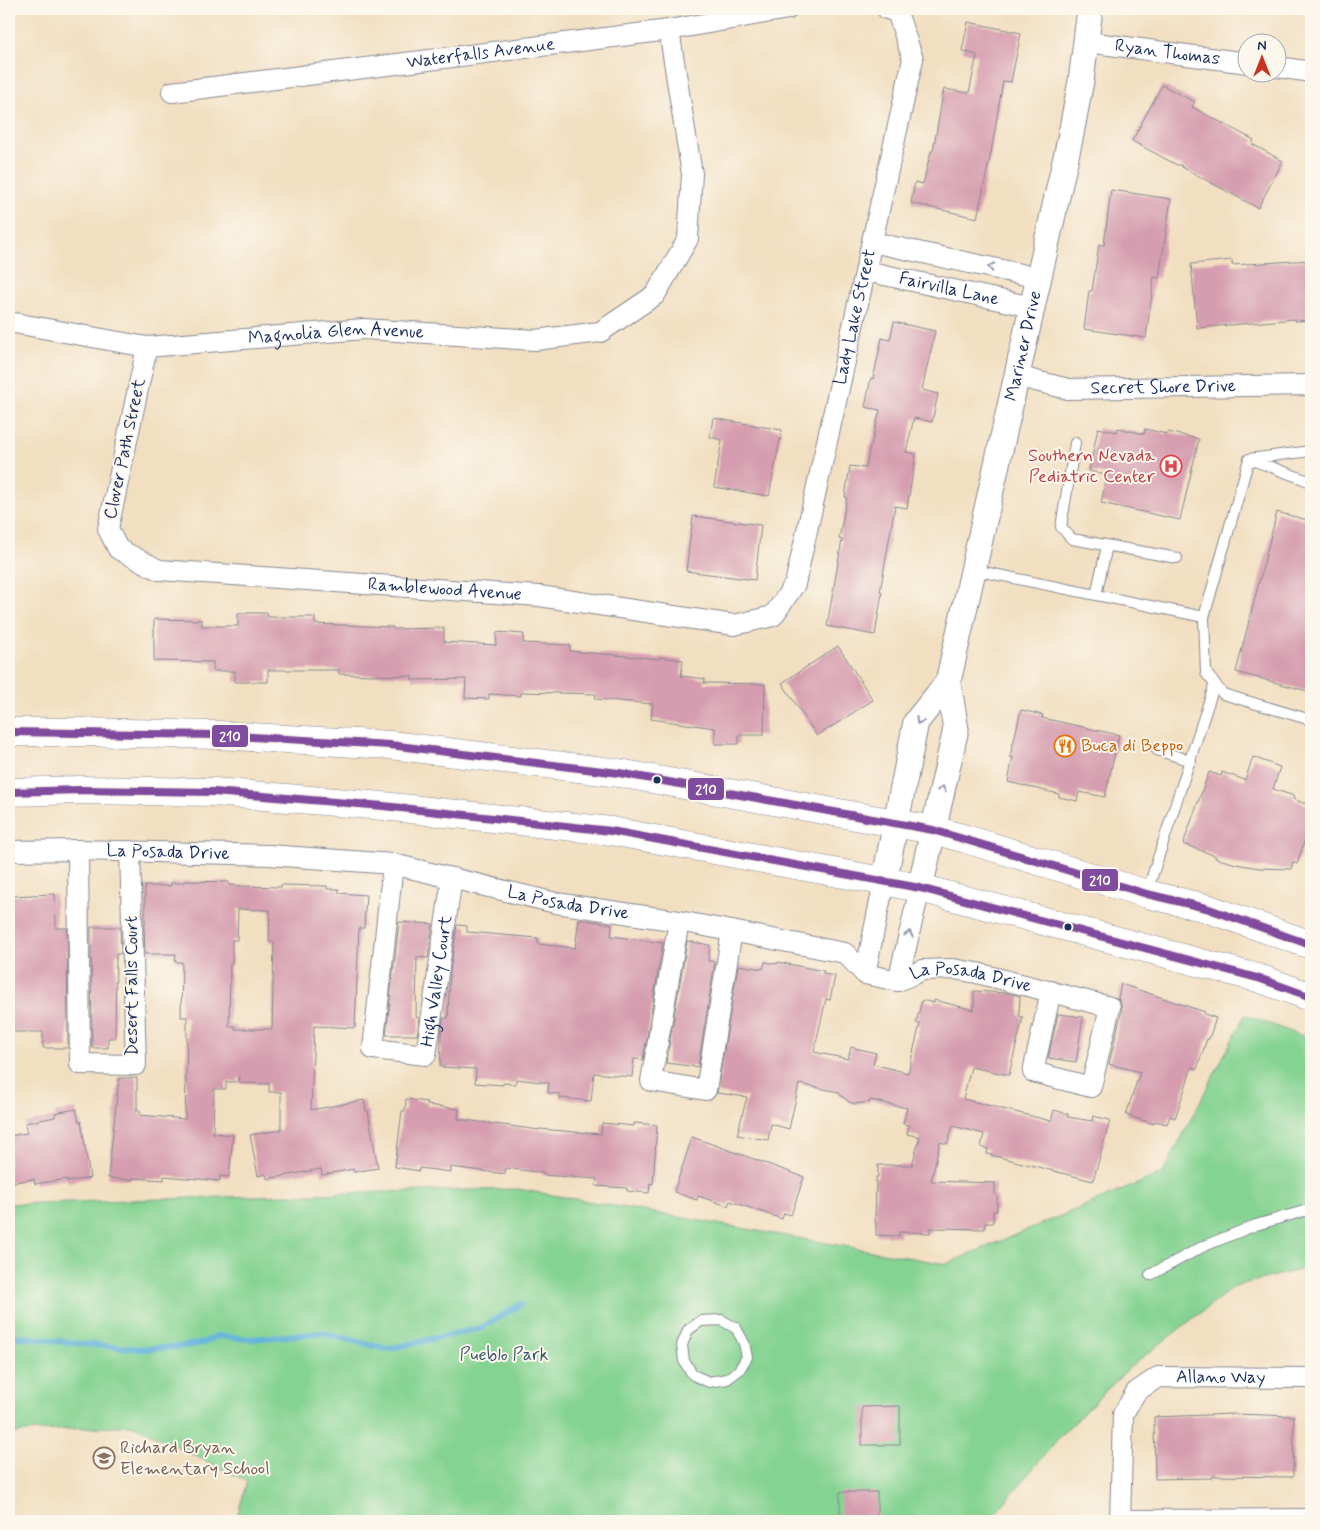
<svg xmlns="http://www.w3.org/2000/svg" width="1320" height="1530" font-family="Mynerve,sans-serif">
<style>
.green{fill:#85d392;stroke:#508178}
.lines{fill:none;stroke-linecap:round;stroke-linejoin:round}
.stream{stroke:#5eb1d9;stroke-width:6}
.building{fill:#d59daf;fill-rule:evenodd}
.service-casing{stroke:#868790;stroke-width:12}
.minor-casing{stroke:#868790;stroke-width:22}
.tertiary-casing{stroke:#868790;stroke-width:27}
.primary-casing{stroke:#868790;stroke-width:29}
.service{stroke:#fff;stroke-width:10}
.minor{stroke:#fff;stroke-width:20}
.tertiary{stroke:#fff;stroke-width:25}
.primary{stroke:#fff;stroke-width:28}
.bus-1-casing{stroke:#fbf7ec;stroke-width:11}
.bus-1{stroke:#804c9e;stroke-width:8}
.oneway{stroke:#8d97ae}
.bus-dot{fill:#1b2f5e;stroke:#fbf7ec;stroke-width:2}
.labels{text-anchor:middle;dominant-baseline:central;stroke-width:4;stroke-linejoin:round;paint-order:stroke}
.street-label{font-size:18px;fill:#1b2f5e;stroke:#fbf7ec}
.health-label{font-size:18px;fill:#be3a42;stroke:#fbf7ec;text-anchor:end}
.food-label{font-size:18px;fill:#c56008;stroke:#fbf7ec;text-anchor:start}
.park-label{font-size:18px;fill:#36586b;stroke:#fbf7ec}
.education-label{font-size:18px;fill:#785e54;stroke:#fbf7ec;text-anchor:start}
.line-badge{stroke:#fbf7ec;stroke-width:2}
.badge-label{font-size:14px;text-anchor:middle;font-weight:bold;fill:#fff}
</style>
<rect width="100%" height="100%" fill="#fbf7ec"/>
<filter id="ink" filterUnits="userSpaceOnUse"><feTurbulence type="fractalNoise" baseFrequency=".02" numOctaves="2"/><feDisplacementMap in="SourceGraphic" scale="10" xChannelSelector="R" yChannelSelector="G"/><feConvolveMatrix kernelMatrix="1 2 1 2 8 2 1 2 1" color-interpolation-filters="sRGB"/></filter>
<filter id="wash" filterUnits="userSpaceOnUse"><feTurbulence type="fractalNoise" baseFrequency=".0096" numOctaves="4" result="noise"/><feDisplacementMap in="SourceGraphic" scale="20" xChannelSelector="R" yChannelSelector="G"/><feGaussianBlur stdDeviation="1.12" result="paint"/><feColorMatrix in="noise" values="0 0 0 0 0 0 0 0 0 0 0 0 0 0 0 0 0 1.4 0 .05"/><feComposite in="paint" operator="in"/></filter>
<g filter="url(#wash)">
<rect width="100%" height="100%" fill="#f2dfc1"/>
<path class="green" d="M1245,1015L1311,1039V1267L1235,1286L1130,1367L1061,1435L989,1521H236L247,1481L132,1425L23,1432L9,1435V1204L380,1192L518,1189L946,1264L1163,1173Z"/>
<g class="lines">
<path class="stream" d="M9,1334L15,1336L82,1344L142,1349L176,1347L203,1343L217,1336L251,1339L322,1333L387,1349L481,1328L521,1304"/>
</g>
<g id="blocks">
<path class="building" d="M968,22L1021,33L1011,82L1003,81L991,153L977,218L911,203L915,182L923,184L931,151H933L944,89L969,93L977,55L962,51Z
M1162,85L1195,102L1192,107L1254,140L1252,144L1283,161L1258,208L1182,167L1181,165H1177L1132,141Z
M1111,190L1171,199L1159,278L1154,277L1146,338L1084,329L1089,291H1092L1099,244L1104,245Z
M1232,260V265L1311,260V320L1295,321V319L1197,328L1191,264Z
M894,322L935,331L922,390L938,394L932,422L914,418L906,452L916,454L907,508L895,506L880,592H882L875,635L827,626L842,540L839,539L847,497H845L850,466L866,468L870,446H871L880,410L865,407L871,378L873,379L882,338L890,340Z
M713,418L782,430L769,496L714,487L722,440L710,437Z
M1098,428L1117,432L1118,428L1144,434L1145,429L1167,434L1168,432L1199,439L1180,520L1101,503L1107,475L1089,471Z
M1277,512L1311,521V692L1236,672Z
M693,516L761,525L755,580L686,571Z
M238,613H267L268,617H315V624L393,627V629L444,628V642L496,645L497,632L524,634L523,643L570,645V651L660,659V657L683,660L681,676L705,679L704,683L765,684L764,735H739V744H715V728L651,719L653,704L595,699L596,694L521,692V696L489,694V699L465,698L466,679L412,680V676L339,674V670H268V682H235V671H213V662L154,661V619L202,620V626H238Z
M838,646L873,700L817,736L782,683Z
M1021,710L1043,715L1042,718L1119,735L1105,797L1079,792L1077,801L1059,797V794L1008,782L1013,757H1010Z
M1253,757L1280,767L1273,789L1294,796L1293,799L1311,806V821L1297,864L1293,862L1291,869L1259,868L1236,864L1215,858L1216,856L1183,844L1209,772L1221,776L1222,772L1245,780Z
M184,881L229,882V885L242,886L281,887V885L327,886V889H339V893L366,895L364,928H359L355,1028L314,1026L311,1110L364,1100L366,1111H368L378,1168L354,1172L353,1169L322,1175L321,1169L267,1179L266,1174L258,1176L250,1135L281,1130V1092H269V1084L240,1083L239,1076L237,1082H226V1089H214L213,1133L233,1135L229,1177L220,1176V1181L164,1176V1180L132,1178V1180L108,1178L119,1078H137V1110H140V1115L185,1119L187,1035V1017H181L182,962H175L176,954H145L144,926H145V886H171V883H183ZM238,909L270,910L269,942H274L272,1029H235V1026H229L230,964H232V940H237Z
M55,894L56,928H67L68,1048H43V1032H9V896Z
M579,919L612,924L611,936L663,943L643,1060L634,1059L632,1077L594,1073L591,1101L560,1098V1094L548,1093L549,1083L516,1079V1084L503,1083V1085L475,1083L476,1069L440,1067L441,1035L443,1018H448L450,972L457,925L467,926V932L538,938V944L575,948Z
M399,922L433,924L428,958L417,957L416,1017L420,1018L417,1035H386Z
M91,927H120L121,954H116L115,1038H108V1048H92Z
M687,941L710,945L708,961L715,962L698,1067L666,1063Z
M765,962L777,964L778,962L824,971L823,974L835,976L830,1000L826,999L814,1052L848,1059L851,1047L876,1053L873,1064L908,1073L920,1024L916,1023L922,1000L934,1003V1000L974,1010V991L1006,993L1020,996L1019,1016L1023,1017L1009,1075L971,1067L963,1099L1051,1121L1054,1110L1068,1114V1117L1092,1121L1093,1116L1110,1120L1093,1181L987,1154L988,1149L981,1147L984,1134L953,1126L947,1144L940,1142L931,1181L995,1183V1195L997,1196V1211H993V1223H985V1229L930,1228V1233L899,1232V1236L876,1235V1222H875L876,1177H878V1165H912L920,1137L907,1134L909,1125L903,1124L907,1108L870,1100V1102L855,1104L849,1102L839,1094V1092L799,1084L789,1129L771,1124L768,1140L737,1135L747,1097L717,1093L738,965L763,969Z
M1121,984L1205,1012L1204,1014L1216,1018L1209,1039H1207L1197,1069L1192,1067L1175,1118L1170,1116L1167,1124L1155,1121L1154,1124L1126,1115L1140,1072L1109,1064L1122,1010L1121,1004L1118,998Z
M1058,1014L1083,1017L1076,1062L1048,1058Z
M406,1099L427,1102V1105L459,1109L458,1119L539,1130V1129L601,1134L602,1123L634,1126V1123L657,1125L653,1184L650,1183L649,1193L627,1191V1188L596,1186L597,1179L543,1175V1173L506,1168L505,1174L451,1167V1172L419,1168V1171L395,1167L402,1111H405Z
M76,1109L79,1122L81,1121L90,1178L67,1182V1179L35,1184L34,1179L9,1183V1136L27,1133L25,1123L55,1117V1113Z
M692,1137L804,1177L791,1215L784,1213L782,1219L730,1201L728,1206L698,1196L697,1200L674,1192Z
M900,1406V1445H862V1407Z
M1234,1414L1294,1416L1293,1477L1213,1476V1478L1155,1479L1154,1417Z
M840,1492H877V1521H840Z"/>
</g>
</g>
<g filter="url(#ink)">
<use href="#blocks" fill-opacity="0" stroke="#868790" stroke-width="1"/>
<g class="lines">
<g class="service-casing">
<path id="service" d="M1075,443L1061,527L1072,539L1177,558
M1311,451L1249,459L1204,617L1206,673L1223,694L1311,720
M1250,459L1311,482
M974,570L1204,617
M1096,595L1107,546
M1157,750L1191,761
M1147,892L1215,683
M1150,1275L1204,1246L1256,1225L1311,1209
M721,1320L736,1328L744,1343L747,1357L739,1370L727,1379L709,1382L693,1375L684,1361L682,1345L688,1330L701,1321Z"/>
</g>
<g class="minor-casing">
<g id="minor">
<path id="s1" d="M1087,42L1248,63"/>
<path d="M1278,67L1311,72"/>
<path id="s2" d="M172,92L669,30L788,9"/>
<path d="M872,242L1039,278"/>
<path id="s3" d="M866,271L1032,307"/>
<path id="s4" d="M9,322L147,347L364,329L535,340L600,332L655,295L688,239L692,174L669,30"/>
<path id="s5" d="M147,347L108,529L118,549L159,570L539,596L734,625L773,616L795,584L913,59L897,12L887,9"/>
<path id="s6" d="M1016,376L1068,389L1311,385"/>
<path d="M78,850L80,1064L136,1065L130,851"/>
<path id="s7" d="M9,851L78,850L269,855L393,864L556,903L679,921L845,953L865,974L898,981L923,970L953,969L977,973L1110,1007L1091,1087L1033,1072L1051,991"/>
<path id="s8" d="M393,864L373,1049L426,1055L452,878"/>
<path d="M679,921L651,1081L706,1090L732,931"/>
<path d="M865,974L884,882"/>
<path d="M898,981L920,888"/>
<path d="M1120,1520L1311,1519"/>
<path id="s9" d="M1120,1521L1123,1414L1136,1392L1158,1377L1311,1378"/>
</g>
</g>
<g class="tertiary-casing">
<g id="tertiary">
<path d="M884,882L916,722L948,682"/>
<path id="s10" d="M920,888L956,729L948,682L1070,139L1081,81L1090,9"/>
</g>
</g>
<g class="primary-casing">
<path id="primary" d="M9,732H82L217,735L390,745L619,773L933,830L966,839L1147,894L1206,908L1311,945
M9,792L81,790L214,792L383,806L611,831L920,888L1261,979L1311,997"/>
</g>
<use href="#service" class="service"/>
<use href="#minor" class="minor"/>
<use href="#tertiary" class="tertiary"/>
<use href="#primary" class="primary"/>
<g class="bus-1-casing">
<path id="bus-1" d="M9,732L217,735L390,745L619,773L933,830L1147,894L1206,908L1311,945
M9,792L81,790L214,792L383,806L611,831L920,888L1261,979L1311,997"/>
</g>
<use href="#bus-1" class="bus-1"/>
</g>
<defs><path id="oneway-chevron" d="M-2-3.5L2.5 0L-2 3.5" fill="none" stroke-width="1.6" stroke-linecap="round" stroke-linejoin="round" transform="scale(1.25)"/></defs>
<g class="oneway">
<use href="#oneway-chevron" transform="translate(991 267) rotate(-168)"/>
<use href="#oneway-chevron" transform="translate(919 721) rotate(119)"/>
<use href="#oneway-chevron" transform="translate(942 789) rotate(-77)"/>
<use href="#oneway-chevron" transform="translate(909 934) rotate(-77)"/>
</g>
</g>
<defs>
<g id="hospital-ring" transform="scale(1.125)"><circle r="9.5" fill="#fbf7ec" stroke="#e0444e" stroke-width="1.5"/><path d="M-5-5h3v3.5h4V-5h3V5h-3V1.5h-4V5h-3Z" fill="#e0444e"/></g>
<g id="restaurant-ring" transform="scale(1.125)"><circle r="9.5" fill="#fbf7ec" stroke="#e8710a" stroke-width="1.5"/><path d="M-5-6h1v4h1v-4h1v4h1v-4h1v5L-1.5 .5V6h-2V.5L-5-1ZM5-6V6H3V1.5H1.5Q1.5-4 5-6Z" fill="#e8710a"/></g>
<g id="school-ring" transform="scale(1.125)"><circle r="9.5" fill="#fbf7ec" stroke="#8d6e63" stroke-width="1.5"/><path d="M0-5L7-2L0 1L-7-2ZM-4 1L0 2.5L4 1V4Q0 6-4 4Z" fill="#8d6e63"/></g>
</defs>
<g fill-rule="evenodd">
<use href="#hospital-ring" x="1171" y="466"/>
<use href="#restaurant-ring" x="1065" y="746"/>
<use href="#school-ring" x="104" y="1458"/>
</g>
<g class="bus-dot">
<circle cx="657" cy="780" r="4.5"/>
<circle cx="1068" cy="927" r="4.5"/>
</g>
<g class="labels">
<g class="street-label">
<text stroke="none"><textPath href="#s2" startOffset="311">Waterfalls Avenue</textPath></text>
<text stroke="none"><textPath href="#s1" startOffset="81">Ryan Thomas</textPath></text>
<text stroke="none"><textPath href="#s3" startOffset="85">Fairvilla Lane</textPath></text>
<text stroke="none"><textPath href="#s5" startOffset="1185">Lady Lake Street</textPath></text>
<text stroke="none"><textPath href="#s4" startOffset="330">Magnolia Glen Avenue</textPath></text>
<text stroke="none"><textPath href="#s10" startOffset="555">Mariner Drive</textPath></text>
<text stroke="none"><textPath href="#s6" startOffset="149">Secret Shore Drive</textPath></text>
<text transform="translate(125 449) rotate(-78)">Clover Path Street</text>
<text stroke="none"><textPath href="#s5" startOffset="541">Ramblewood Avenue</textPath></text>
<text stroke="none"><textPath href="#s7" startOffset="159">La Posada Drive</textPath></text>
<text stroke="none"><textPath href="#s7" startOffset="564">La Posada Drive</textPath></text>
<text stroke="none"><textPath href="#s8" startOffset="314">High Valley Court</textPath></text>
<text stroke="none"><textPath href="#s7" startOffset="984">La Posada Drive</textPath></text>
<text transform="translate(132 986) rotate(-90)">Desert Falls Court</text>
<text stroke="none"><textPath href="#s9" startOffset="222">Allano Way</textPath></text>
</g>
<g class="health-label">
<text x="1155" y="456">Southern Nevada<tspan x="1155" dy="21">Pediatric Center</tspan></text>
</g>
<g class="food-label">
<text x="1081" y="746">Buca di Beppo</text>
</g>
<g class="park-label">
<text x="504" y="1355">Pueblo Park</text>
</g>
<g class="education-label">
<text x="120" y="1448">Richard Bryan<tspan x="120" dy="21">Elementary School</tspan></text>
</g>
</g>
<g class="line-badge">
<rect x="211" y="724" width="38" height="24" rx="5" fill="#804c9e"/>
<rect x="687" y="777" width="38" height="24" rx="5" fill="#804c9e"/>
<rect x="1081" y="868" width="38" height="24" rx="5" fill="#804c9e"/>
</g>
<g class="badge-label">
<text x="230" y="741">210</text>
<text x="706" y="794">210</text>
<text x="1100" y="885">210</text>
</g>
<rect width="1320" height="1530" fill="none" stroke="#fbf7ec" stroke-width="30"/>
<g transform="translate(1262 58)"><circle r="24" fill="#fbf7ec" stroke="#a1a7b3"/>
<path d="M0-4L9 19L0 12L-9 19Z" fill="#c8321e"/>
<text y="-8" font-size="14" font-weight="bold" text-anchor="middle" fill="#1b2f5e">N</text>
</g>
</svg>
